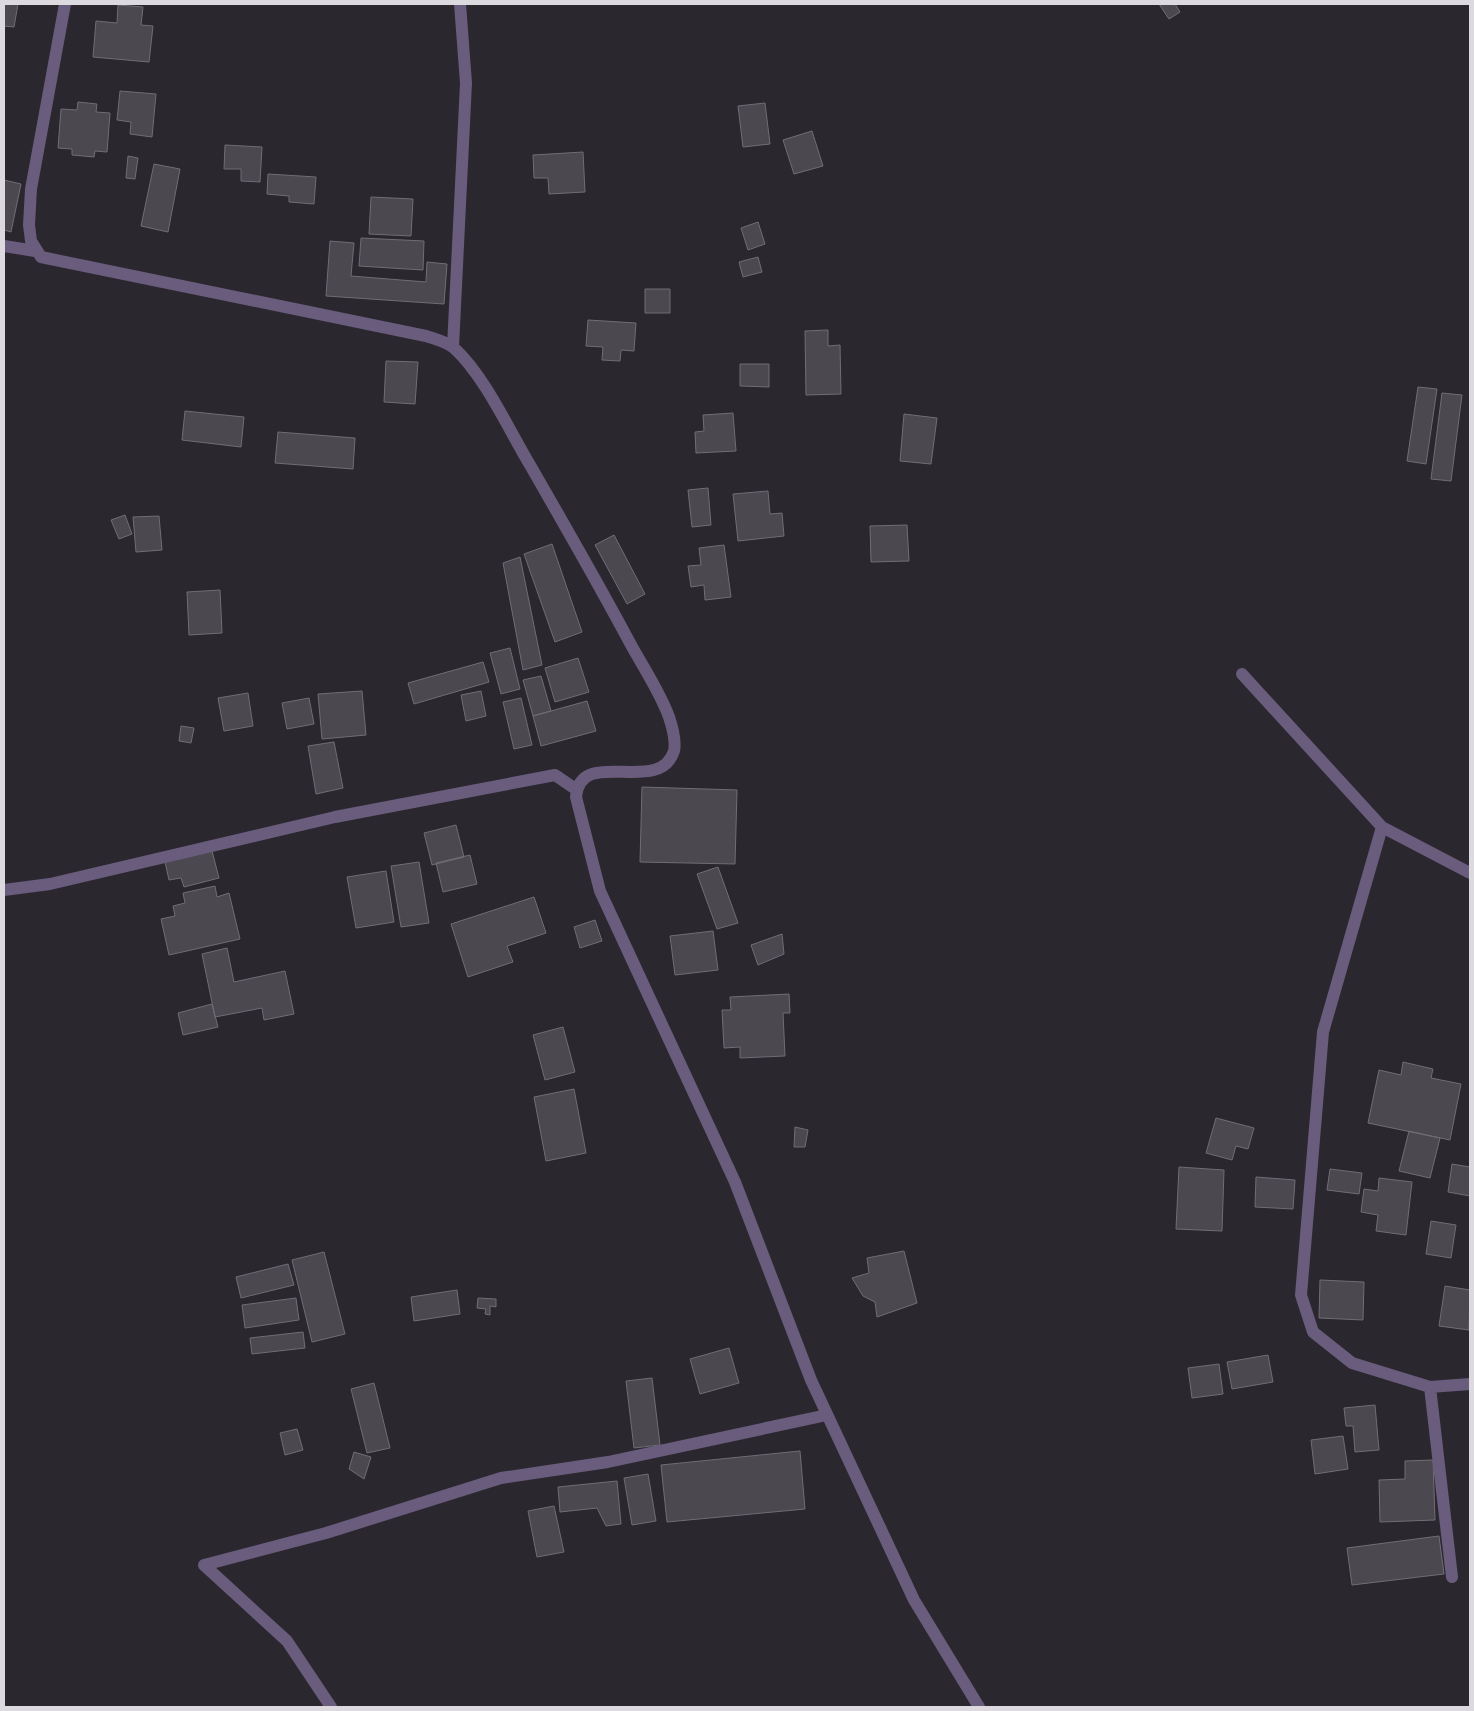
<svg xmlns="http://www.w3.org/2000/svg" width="1474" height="1711" font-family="Montserrat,sans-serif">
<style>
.building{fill:#4b4850;stroke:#706d75}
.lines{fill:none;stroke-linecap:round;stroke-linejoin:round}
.street{stroke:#695c7d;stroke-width:12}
</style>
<rect width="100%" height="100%" fill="#2a272e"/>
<path class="building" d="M4,4H18L14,27L4,26Z
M1159,4H1175L1180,12L1169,19Z
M118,5L143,7L141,25L153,26L149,62L93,57L96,21L117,23Z
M120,91L156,94L152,137L130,134L131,122L117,120Z
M78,102L97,104L96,112L110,113L107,152L95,151L94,157L72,155V149L58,148L61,109L77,110Z
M765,103L770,144L743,147L738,106Z
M812,131L823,166L794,174L783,140Z
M225,145L262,147L260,182L241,181V169H224Z
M583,152L585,192L549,194L548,178H534L533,155Z
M128,156L138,158L135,179L126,178Z
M154,164L180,169L168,232L141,226Z
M268,174L316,177L314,204L289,202V196L267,194Z
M4,180L21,184L11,232L4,230Z
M371,197L413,199L411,236L369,234Z
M758,222L765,244L748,250L741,228Z
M361,238L424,241L423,270L359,266Z
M330,241L354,243L351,276L426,282L427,262L447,264L444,304L326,296Z
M758,257L762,272L743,277L739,262Z
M645,289H670V313H645Z
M588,320L636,323L634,351L621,350L620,361L602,360L603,347L586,346Z
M828,330V346L840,345L841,394L806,395L805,331Z
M386,361L418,362L415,404L384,402Z
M740,364H769V387L740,386Z
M1418,387L1437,389L1426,464L1407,461Z
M1442,393L1462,395L1451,481L1431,479Z
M185,411L244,417L241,447L182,440Z
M733,413L736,451L696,453L695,432L704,431L703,415Z
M904,414L937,418L931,464L900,461Z
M278,432L355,438L353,469L275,463Z
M708,488L711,525L692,527L688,490Z
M768,491L770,514L782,513L784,536L738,541L733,494Z
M125,515L132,534L119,539L111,520Z
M159,516L162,550L136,552L133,517Z
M907,525L909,561L871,562L870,526Z
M614,535L645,594L627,604L595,545Z
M552,544L582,632L555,642L524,554Z
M724,545L731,597L705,600L704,585L691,587L688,566L701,565L699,548Z
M520,557L542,665L523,670L503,563Z
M220,590L222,633L189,635L187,592Z
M510,648L520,689L501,694L490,653Z
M578,658L589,692L555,702L545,668Z
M483,662L489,682L414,704L408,683Z
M541,676L551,711L533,716L523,680Z
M362,691L366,735L322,739L318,694Z
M481,691L486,716L466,721L461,695Z
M248,693L253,726L224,731L218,698Z
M309,698L314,724L287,729L282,703Z
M521,698L532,745L514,749L503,702Z
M587,701L596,731L541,746L533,716Z
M181,726L194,728L191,743L179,741Z
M334,742L343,788L316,794L308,746Z
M642,787L737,790L735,864L640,862Z
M456,825L464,857L432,865L424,833Z
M212,851L219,878L184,887L181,878L169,880L165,862Z
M470,855L477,884L443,892L436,863Z
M419,862L429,923L401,927L391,866Z
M718,867L738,923L717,929L697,874Z
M386,871L394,922L356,928L347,877Z
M215,886L217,897L229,893L240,939L169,955L161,919L175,916L173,906L185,903L183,893Z
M534,897L546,933L507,946L513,962L468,977L451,924Z
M595,920L602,941L580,948L574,927Z
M713,931L718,970L675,975L670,936Z
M782,934L784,954L758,965L751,945Z
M227,948L234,982L285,971L294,1014L264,1020L262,1008L215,1017L202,954Z
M789,994L790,1013H783L785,1056L740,1058V1047L724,1048L722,1010H731L730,997Z
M212,1004L218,1027L183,1035L178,1013Z
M563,1027L575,1072L545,1080L533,1035Z
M1403,1062L1433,1069L1431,1078L1461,1084L1450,1140L1368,1123L1379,1070L1401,1075Z
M574,1089L586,1153L546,1161L534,1097Z
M1216,1118L1254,1128L1248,1149L1236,1146L1232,1160L1206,1153Z
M795,1127L808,1130L805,1147H794Z
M1409,1131L1440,1138L1430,1178L1399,1171Z
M1452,1164L1470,1167V1196L1448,1192Z
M1179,1167L1224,1170L1222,1231L1176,1229Z
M1330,1169L1362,1173L1359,1194L1327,1190Z
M1256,1177L1295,1180L1293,1209L1255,1207Z
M1379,1178L1412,1182L1406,1235L1376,1231L1378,1215L1361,1212L1364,1189L1378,1191Z
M1431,1221L1456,1225L1451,1258L1426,1254Z
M904,1251L917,1303L877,1317L875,1302L863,1296L852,1278L869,1273L867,1258Z
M324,1252L345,1334L312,1342L292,1260Z
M288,1264L294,1285L241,1298L236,1277Z
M1320,1280L1364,1282L1363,1320L1319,1318Z
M1445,1286L1470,1290L1469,1330L1439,1326Z
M457,1290L460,1314L414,1321L411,1297Z
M296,1298L299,1320L245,1328L242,1305Z
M478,1298L496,1299V1307L490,1306V1315L485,1314L486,1309L477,1308Z
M303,1332L305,1348L252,1354L250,1338Z
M729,1348L739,1383L700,1394L690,1359Z
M1268,1355L1273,1382L1232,1389L1227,1362Z
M1219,1364L1223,1394L1192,1398L1188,1368Z
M652,1378L660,1445L634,1448L626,1381Z
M374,1383L390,1448L367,1453L351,1389Z
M1375,1405L1379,1450L1355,1452L1353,1426H1346L1344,1408Z
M297,1429L303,1450L285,1455L280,1433Z
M1343,1436L1348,1469L1315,1474L1311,1440Z
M800,1451L805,1509L667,1522L661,1465Z
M354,1452L371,1457L364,1479L349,1469Z
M1433,1460L1435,1520L1380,1522L1379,1480L1405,1479V1461Z
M648,1474L656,1521L632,1525L624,1478Z
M617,1481L621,1524L606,1526L597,1508L560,1512L558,1487Z
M554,1506L564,1552L537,1557L528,1511Z
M1439,1536L1444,1574L1352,1585L1347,1548Z"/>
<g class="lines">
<path class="street" d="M65,4L31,189L29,225L31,241L41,257L426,336C435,339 447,342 454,348C484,375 509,430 530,465C564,524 598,583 630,643C643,667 660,692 669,717C672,726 676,742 674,751C659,797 580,745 576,797L600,891L735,1182L811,1380L914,1600L979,1707
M4,246L35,251
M453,347L466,83L460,4
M1242,674L1382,827L1470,873
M1382,827L1323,1032L1301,1295L1313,1332L1352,1363L1430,1387L1470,1384
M4,890L50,884L335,817L555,775L577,790
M1430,1387L1452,1577
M204,1565L326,1533L501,1478L608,1462L827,1415
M204,1565L287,1641L331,1707"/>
</g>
<rect width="1474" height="1711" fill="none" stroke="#dcdadf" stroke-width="10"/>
</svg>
